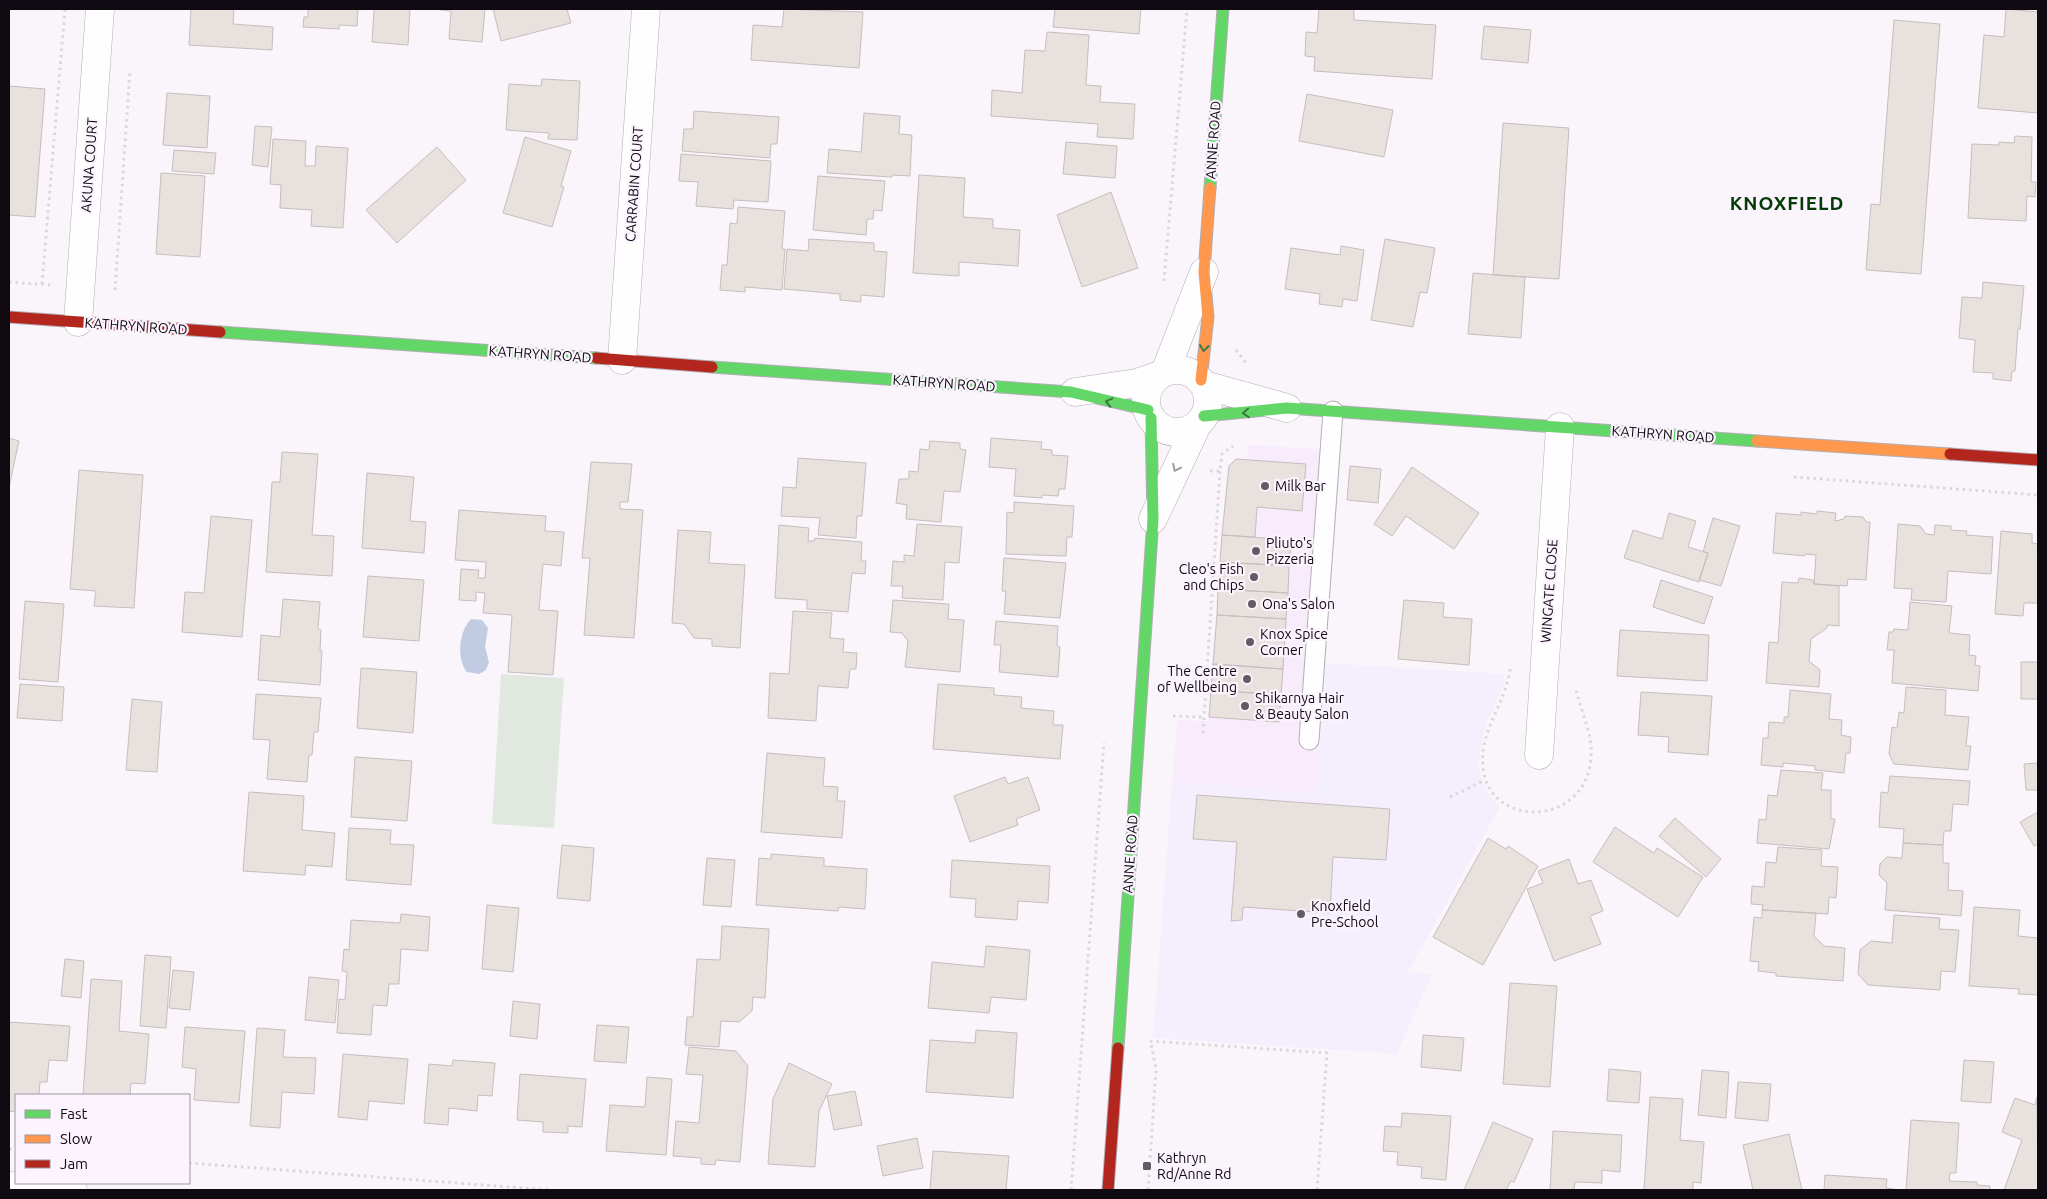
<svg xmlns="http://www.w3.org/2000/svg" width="2047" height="1199" font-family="Ubuntu,sans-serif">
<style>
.built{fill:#f8ecfc}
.education{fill:#f4eefd}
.green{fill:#e1e8e0}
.water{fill:#c1cce2}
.building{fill:#e8e1de;stroke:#c4bebd}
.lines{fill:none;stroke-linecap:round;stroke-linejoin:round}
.lane-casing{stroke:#b3aeb5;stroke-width:21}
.street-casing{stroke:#b3aeb5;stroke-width:29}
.fast-casing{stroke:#b3aeb5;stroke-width:13}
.slow-casing{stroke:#b3aeb5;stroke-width:13}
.jam-casing{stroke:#b3aeb5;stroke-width:13}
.path{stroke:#d9d7da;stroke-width:3;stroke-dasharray:2.5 4;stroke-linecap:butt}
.lane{stroke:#fefefe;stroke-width:19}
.street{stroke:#fefefe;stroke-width:28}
.fast{stroke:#63d668;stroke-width:11}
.slow{stroke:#ff974d;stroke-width:11}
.jam{stroke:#b3261e;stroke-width:11}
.oneway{stroke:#3d7a41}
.oneway2{stroke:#9e9c9f}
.poi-dot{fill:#615c63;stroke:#fbf3fd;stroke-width:2}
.labels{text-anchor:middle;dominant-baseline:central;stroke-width:4.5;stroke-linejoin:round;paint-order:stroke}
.street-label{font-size:14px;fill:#0f0911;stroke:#fbf3fd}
.poi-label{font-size:14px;fill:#0f0911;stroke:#fbf3fd;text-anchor:start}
.district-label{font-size:19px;font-weight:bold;letter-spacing:1px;fill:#023b03;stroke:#fbf3fd}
</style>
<rect width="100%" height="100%" fill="#faf5fb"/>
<path class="built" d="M1249,445L1341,450L1316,794L1172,782L1177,720L1208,721L1227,468L1236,459L1248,460Z"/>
<path class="education" d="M1326,663L1505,674L1504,684L1485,727L1478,764L1485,790L1500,807L1408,972L1432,974L1397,1054L1153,1038L1172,782L1316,794Z"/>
<path class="green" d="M501,674L564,678L554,828L492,824Z"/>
<path class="water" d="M471,619L482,620L488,628L485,647L489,662L486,670L479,674L467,672C456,658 459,631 471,619Z"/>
<path class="building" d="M191,9H234L233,24L273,27L272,50L189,45Z
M308,9H358L357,26L339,25V29L303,27L304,17H308Z
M374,9H410L408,45L372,42Z
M432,9H485L482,42L449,39L451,11Z
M493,9H567L571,23L501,41Z
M784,9L863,12L859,68L751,60L753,25L782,27Z
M1055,9H1141L1139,34L1053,27Z
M1319,9H1354V20L1436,25L1432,79L1314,71L1315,57L1305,56L1306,32L1317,33Z
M2006,9L2038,12V113L1978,108L1984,35L2004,37Z
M1894,20L1940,24L1921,274L1866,270L1871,204L1880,205Z
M1484,26L1531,30L1528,63L1481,59Z
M1047,32L1089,35L1086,85L1101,86L1100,102L1135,104L1133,139L1097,137L1098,124L991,116L992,90L1022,93L1025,50L1045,51Z
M542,79L580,81L577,140L548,139L549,133L506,130L509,84L541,86Z
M9,86L45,89L35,217L9,215Z
M167,93L210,96L207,148L163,145Z
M1307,94L1393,110L1384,157L1299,141Z
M694,111L779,117L777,144H771L770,158L682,151L684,129H693Z
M864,113L900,116L899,134L912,135L910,176L892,175V177L827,173L829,149L861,152Z
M1503,123L1569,128L1559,279L1493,275Z
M255,126L272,127L268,167L252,165Z
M2015,136L2032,137L2031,182H2036L2035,197L2027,196L2026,221L1968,218L1972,144L1999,145V142L2014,143Z
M525,137L571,151L561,186L564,187L552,227L503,213Z
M273,139L306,141L305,166H315L316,146L348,148L343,228L311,226L312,210L280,208L281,185L270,184Z
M1066,142L1117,146L1115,178L1063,174Z
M437,147L466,180L397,243L366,210Z
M174,150L216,153L214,174L172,171Z
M681,154L771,161L768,202L734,200L733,209L696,206L698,182L679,181Z
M161,173L205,176L200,257L156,254Z
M919,175L965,178L963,217L993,219V228L1020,230L1018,266L959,262V276L913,273Z
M818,176L885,181L882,211L874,210L873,219H867L866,235L813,230Z
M1111,192L1138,268L1082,287L1057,215Z
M738,207L785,211L782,249H785L782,290L745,287V292L720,290L722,265H727L730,223L737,224Z
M809,239L874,243V251L887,252L884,297L861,295V302L840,300V294L784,289L787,249L808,251Z
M1385,239L1435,248L1427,293L1420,292L1413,327L1371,320Z
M1341,246L1364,250L1357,301L1343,299L1342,307L1319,304L1320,294L1285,289L1291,248L1340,255Z
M1473,273L1525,277L1521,338L1468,334Z
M1983,282L2024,286L2020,329H2018L2015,371H2012L2011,381L1993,379V373L1973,372L1975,340L1959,338L1962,297L1982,298Z
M9,438L19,441L9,487Z
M991,438L1042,442L1041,449L1052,450V455L1068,456L1065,489H1059L1058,496L1042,495V498L1014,496L1016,469L989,467Z
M930,441L960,443V449L966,450L960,492L944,491L941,522L906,519L907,505L896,503L899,479H909V471L918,472L920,449L929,450Z
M282,452L318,454L312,535L334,536L332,576L266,572L272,482H280Z
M798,458L866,463L862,516H857L856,538L818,535L820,518L781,516L783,487L796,488Z
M1236,459L1306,464L1302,511L1257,507L1255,537L1222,535L1229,466Z
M591,462L632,464L628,502H620V509L643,510L634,638L584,635L590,558H582Z
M1350,466L1381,469L1378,503L1347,500Z
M1412,467L1479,513L1454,549L1406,516L1392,536L1374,524Z
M79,470L143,475L134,608L94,606L96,591L70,589Z
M367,473L414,477L410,521L426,522L424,553L362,548Z
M1014,502L1074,506L1072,537H1067L1066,556L1006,554L1007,512L1014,513Z
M459,510L546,516L545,531L564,532L561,566L543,564L539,610L558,611L553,675L508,672L512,615L483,613L485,593L476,592V601L459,600L461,569L479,570L478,578H485L486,562L455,560Z
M1817,511L1836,513L1835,521L1844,519L1845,516L1863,517L1866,522H1870L1866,580L1848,579L1847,586L1814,584L1816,555L1805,554V556L1773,553L1776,513L1801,515V512L1817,514Z
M1669,513L1696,521L1688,547L1708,553L1699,582L1624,558L1633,530L1662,539Z
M211,516L252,520L242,637L182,632L185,592L204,593Z
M1713,518L1740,526L1721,586L1699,580L1708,553L1703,552Z
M917,524L962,527L959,563L945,562L943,600L902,598L903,586H891L893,561L904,562V555L914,556Z
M1898,524L1920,526L1926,534L1934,535L1935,525L1951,526V530L1967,531L1966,535L1993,537L1991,574L1948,571L1946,602L1911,600L1912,589L1894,588Z
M779,525L809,528L808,541H814L815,538L862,542L861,561H866L865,574L852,573L848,612L807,609V600L775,598Z
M678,530L711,532L709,563L745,565L740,648L712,646V639L694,638L684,624L672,623Z
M2001,531L2032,534V543L2038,544V603H2024L2023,616L1995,614Z
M1222,535L1291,540L1289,566L1220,562Z
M1004,558L1066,563L1060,618L1004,614L1006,591H1002Z
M1220,562L1289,566L1288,593L1218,589Z
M368,576L424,580L419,641L363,637Z
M1799,578L1813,580L1814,584L1839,586V626L1827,625V628L1811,639L1809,661L1820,670L1819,687L1766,683L1769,642L1778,643L1782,582L1798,583Z
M1661,580L1713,597L1704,624L1653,607Z
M1218,589L1288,593L1286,619L1217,615Z
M283,599L320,602L318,629L321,630L320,651H322L320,685L258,680L261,635L280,637Z
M893,600L949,604L948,619L964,620L960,672L905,667L908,641L902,633L890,632Z
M1404,600L1444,603L1443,617L1472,619L1469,665L1398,659Z
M25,601L64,604L58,682L19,679Z
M1910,602L1952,606L1949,633L1970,635L1969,655L1976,656L1975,665L1980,666L1978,691L1892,683L1894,650H1887L1889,632H1893L1894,629L1908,630Z
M793,611L832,613L830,638L844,639L843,652L857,653L856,669H850L848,688L818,686L816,721L768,718L770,673L789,674Z
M1217,615L1286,619L1283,669L1213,664Z
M996,621L1058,626L1057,646L1060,647L1058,677L999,672L1001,645H994Z
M1620,630L1709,635L1707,681L1617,676Z
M2021,662H2038V699H2021Z
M1213,664L1283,669L1281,695L1211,690Z
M361,668L417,672L413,733L357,728Z
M20,684L64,687L62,721L17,718Z
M938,684L994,688V695L1022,697L1021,708L1054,711L1053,725H1063L1060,759L933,749Z
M1906,687L1946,690L1945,715L1969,717L1966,746H1971L1968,770L1894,764L1889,754L1892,727L1897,728L1899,712L1904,713Z
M1211,690L1281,695L1279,722L1209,717Z
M1790,690L1831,694L1829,719L1842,720L1841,735L1851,737L1850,753H1846L1844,773L1815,770V766L1783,763V767L1761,765L1763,738H1768L1769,722L1784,723V717H1788Z
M1641,692L1712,696L1708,755L1668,752L1669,737L1638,735Z
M256,694L321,698L318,732H314L312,755H309L307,782L267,779L270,740L253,739Z
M132,699L162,702L157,772L126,770Z
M767,753L825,758L823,786L838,787L837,801H845L842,838L761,832Z
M355,757L412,761L407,821L351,817Z
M2038,763V790H2026L2024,764Z
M1781,770L1823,773L1821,790H1831V819H1835L1829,849L1757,843L1759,819L1766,820L1768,795L1777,796Z
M1890,776L1970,781L1968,805L1953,804L1951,831H1944L1943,845L1903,843L1904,829L1879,827L1881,792L1888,793Z
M1005,777L1008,784L1028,777L1040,810L1016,819L1018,825L970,842L954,796Z
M249,792L304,796L302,830L335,833L332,867L306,865L305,875L243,871Z
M1197,795L1390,809L1386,860L1333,857L1330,913L1243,907L1242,920L1231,921L1237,842L1193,839Z
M2038,812V844L2034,846L2020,822Z
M1675,818L1721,859L1706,877L1659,836Z
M1615,827L1654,853L1657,848L1703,877L1678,917L1593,862Z
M349,828L391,830L390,844L414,845L411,885L346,880Z
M1488,838L1506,849L1508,846L1538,866L1483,965L1433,937Z
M1903,843L1943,845V863H1949L1948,890L1963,891L1961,916L1885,910L1887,883L1879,875L1880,864L1887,857L1902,858Z
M562,845L594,848L590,901L557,898Z
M1778,847L1822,850L1821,866L1838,867L1836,898L1829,897L1828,914L1762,910L1763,905L1751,904L1752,886L1764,887L1766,862L1776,863Z
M771,854L824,858V866L867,869L865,909L839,907L838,911L756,905L759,858L771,859Z
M707,858L735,860L731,907L703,905Z
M1569,859L1578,884L1591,880L1603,911L1590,916L1601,944L1554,961L1527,889L1543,883L1538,871Z
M952,860L1050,866L1048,903L1018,901L1017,920L975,917L976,899L950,897Z
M487,905L519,908L513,972L482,969Z
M1974,907L2020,910L2018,936L2038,938V995L2018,994L2019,989L1969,986Z
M1762,910L1816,913L1814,936L1824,946L1845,948L1843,981L1776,976V973L1758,971L1759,962L1750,961L1754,917L1762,918Z
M401,914L430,917L428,951L401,949L399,984H389L387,1006L373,1005L371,1035L337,1033L339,999L345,1000L347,972L342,971L344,949L349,950L351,920L400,923Z
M1894,915L1940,918L1939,929L1959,930L1955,972L1941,971L1940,990L1868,985L1858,974L1860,950L1871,941L1892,943Z
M722,926L769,929L765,998L753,997L752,1011L739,1022L721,1021L719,1047L685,1045L687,1017H693L697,959L720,960Z
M986,946L1030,950L1026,1000L991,997L989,1013L928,1008L932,962L984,967Z
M145,955L171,957L166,1028L140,1026Z
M65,959L84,961L81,998L61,996Z
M173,970L194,972L190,1010L169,1008Z
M309,977L339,980L335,1023L305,1020Z
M91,979L122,981L119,1031L149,1034L145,1084L131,1083L130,1095H83Z
M1510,983L1557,986L1550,1087L1503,1084Z
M513,1001L540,1004L537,1039L510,1036Z
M9,1022L70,1026L67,1061L49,1060L47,1082H40L39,1095H16V1112L9,1111Z
M597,1025L629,1027L626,1063L594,1061Z
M185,1027L245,1031L239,1103L194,1100L196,1069L182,1067Z
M257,1028L285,1030L283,1057L316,1058L314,1094L282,1092L280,1128L250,1126Z
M976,1030L1017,1033L1013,1098L926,1092L930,1040L975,1043Z
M1423,1035L1464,1038L1461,1071L1421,1067Z
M689,1047L736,1051L748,1066L740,1162L716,1160L715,1165L701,1164V1158L673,1156L676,1121L699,1123L703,1075L686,1074Z
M343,1054L408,1059L404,1104L369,1101L367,1120L338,1117Z
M453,1060L495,1063L492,1096L478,1095L477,1111L449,1108L448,1125L424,1123L429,1064L452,1066Z
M1964,1060L1994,1062L1991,1103L1961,1101Z
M789,1063L832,1084L819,1111L815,1167L768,1164L773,1099Z
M1609,1069L1641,1072L1639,1103L1607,1101Z
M1702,1070L1729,1072L1726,1118L1698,1115Z
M520,1074L586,1079L582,1127L568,1126V1133L543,1132V1122L517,1120Z
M647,1077L672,1079L666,1155L606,1151L610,1105L645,1107Z
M1738,1082L1771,1084L1768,1121L1735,1118Z
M855,1091L862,1125L834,1130L827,1096Z
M1650,1097L1683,1099L1680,1140L1704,1142L1701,1183L1693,1182V1190H1644Z
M2037,1097L2038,1190H2004L2022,1140L2002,1132L2015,1098L2035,1105Z
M1402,1113L1451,1116L1446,1180L1421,1178L1422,1167L1397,1165L1398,1152L1383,1151L1385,1126L1401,1127Z
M1911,1120L1959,1123L1956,1173H1950L1949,1181L1977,1182V1185L1990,1186V1190H1906Z
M1493,1122L1533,1139L1514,1182L1511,1181L1506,1190H1464Z
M1553,1131L1622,1135L1620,1172L1602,1170V1183L1575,1182L1574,1190H1550Z
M1789,1134L1802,1190H1753L1743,1145Z
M917,1138L923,1168L883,1176L877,1146Z
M933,1151L1009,1156L1006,1190H930Z
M1825,1175L1887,1179L1886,1188L1899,1190H1824Z"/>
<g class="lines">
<g class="lane-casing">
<path id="lane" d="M1309,740L1333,411"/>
</g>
<g class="street-casing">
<path id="street" d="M78,322L100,9
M622,360L646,9
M1146 401a31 31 0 1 1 62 0a31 31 0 1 1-62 0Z
M1165,372L1204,272
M1204,385L1287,408
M1075,392L1137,383L1160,375
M1153,519L1197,425
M1539,755L1560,427
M9,1186L73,1190"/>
</g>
<g class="fast-casing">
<path id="fast" d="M1210,188L1223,9
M220,332L596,358
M712,367L1071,392L1148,410
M1204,416L1287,408L1757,441
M1118,1048L1153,519L1151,418"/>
</g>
<g class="slow-casing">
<path id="slow" d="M1201,380L1208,317L1204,272L1210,188
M1757,441L1950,454"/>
</g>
<g class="jam-casing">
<path id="jam" d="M9,317L220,332
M596,358L712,367
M1950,454L2038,460
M1108,1190L1118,1048"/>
</g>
<path class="path" d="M1164,281L1187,9
M9,282L50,285
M42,284L65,9
M115,290L130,71
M1236,350L1246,363
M1210,471H1220L1222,454L1233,446
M1794,477L2038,495
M1510,669C1506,703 1479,731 1483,767C1488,829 1587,828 1591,757C1593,734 1581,712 1576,690
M1173,716L1204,717
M1203,733L1220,471
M1450,797L1485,780
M1150,1041L1327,1053L1317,1190
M9,1149L16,1150
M189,1163L551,1190
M1071,1190L1104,742
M1148,1190L1156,1069L1151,1043"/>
<use href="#lane" class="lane"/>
<use href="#street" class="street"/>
<use href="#fast" class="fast"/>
<use href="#slow" class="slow"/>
<use href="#jam" class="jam"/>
</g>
<defs><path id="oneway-chevron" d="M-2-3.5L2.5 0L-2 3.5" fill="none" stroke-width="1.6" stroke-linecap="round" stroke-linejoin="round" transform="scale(1.25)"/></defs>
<g class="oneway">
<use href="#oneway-chevron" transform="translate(1204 348) rotate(97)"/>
<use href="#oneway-chevron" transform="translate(1109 402) rotate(-167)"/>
<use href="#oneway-chevron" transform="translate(1246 413) rotate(176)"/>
</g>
<use class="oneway2" href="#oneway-chevron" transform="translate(1176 468) rotate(116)"/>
<g class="poi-dot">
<circle cx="1265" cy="486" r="5"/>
<circle cx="1256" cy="551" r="5"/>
<circle cx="1254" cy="577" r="5"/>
<circle cx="1252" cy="604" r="5"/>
<circle cx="1250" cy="642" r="5"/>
<circle cx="1247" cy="679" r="5"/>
<circle cx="1245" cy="706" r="5"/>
<circle cx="1301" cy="914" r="5"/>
<rect x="1142" y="1161" width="10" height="10" rx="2.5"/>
</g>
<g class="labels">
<g class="street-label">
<text transform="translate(1213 140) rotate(-86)">ANNE ROAD</text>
<text transform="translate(89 165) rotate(-86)">AKUNA COURT</text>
<text transform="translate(634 184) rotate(-86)">CARRABIN COURT</text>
<text transform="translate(136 326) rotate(4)">KATHRYN ROAD</text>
<text transform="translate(540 354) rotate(4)">KATHRYN ROAD</text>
<text transform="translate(944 383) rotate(4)">KATHRYN ROAD</text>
<text transform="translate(1663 434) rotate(4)">KATHRYN ROAD</text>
<text transform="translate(1549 591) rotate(-86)">WINGATE CLOSE</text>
<text transform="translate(1130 854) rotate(-86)">ANNE ROAD</text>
</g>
<g class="poi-label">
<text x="1275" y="486">Milk Bar</text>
<text x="1266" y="543">Pliuto's<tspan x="1266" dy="16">Pizzeria</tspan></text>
<text x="1244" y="569" text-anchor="end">Cleo's Fish<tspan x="1244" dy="16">and Chips</tspan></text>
<text x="1262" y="604">Ona's Salon</text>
<text x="1260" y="634">Knox Spice<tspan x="1260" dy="16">Corner</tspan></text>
<text x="1237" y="671" text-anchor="end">The Centre<tspan x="1237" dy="16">of Wellbeing</tspan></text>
<text x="1255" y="698">Shikarnya Hair<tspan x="1255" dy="16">&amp; Beauty Salon</tspan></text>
<text x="1311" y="906">Knoxfield<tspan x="1311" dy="16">Pre-School</tspan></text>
<text x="1157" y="1158">Kathryn<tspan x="1157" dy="16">Rd/Anne Rd</tspan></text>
</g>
<g class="district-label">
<text x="1787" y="203">KNOXFIELD</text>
</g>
</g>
<rect width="2047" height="1199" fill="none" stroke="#0f0911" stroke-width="20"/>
<rect x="15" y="1094" width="175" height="90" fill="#fbf3fd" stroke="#9d959f"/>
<rect x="25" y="1110" width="25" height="8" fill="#63d668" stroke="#9d959f"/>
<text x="60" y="1119" font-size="15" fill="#0f0911">Fast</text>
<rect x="25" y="1135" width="25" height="8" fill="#ff974d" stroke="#9d959f"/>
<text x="60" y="1144" font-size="15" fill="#0f0911">Slow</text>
<rect x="25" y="1160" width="25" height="8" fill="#b3261e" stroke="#9d959f"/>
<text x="60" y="1169" font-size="15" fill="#0f0911">Jam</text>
</svg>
